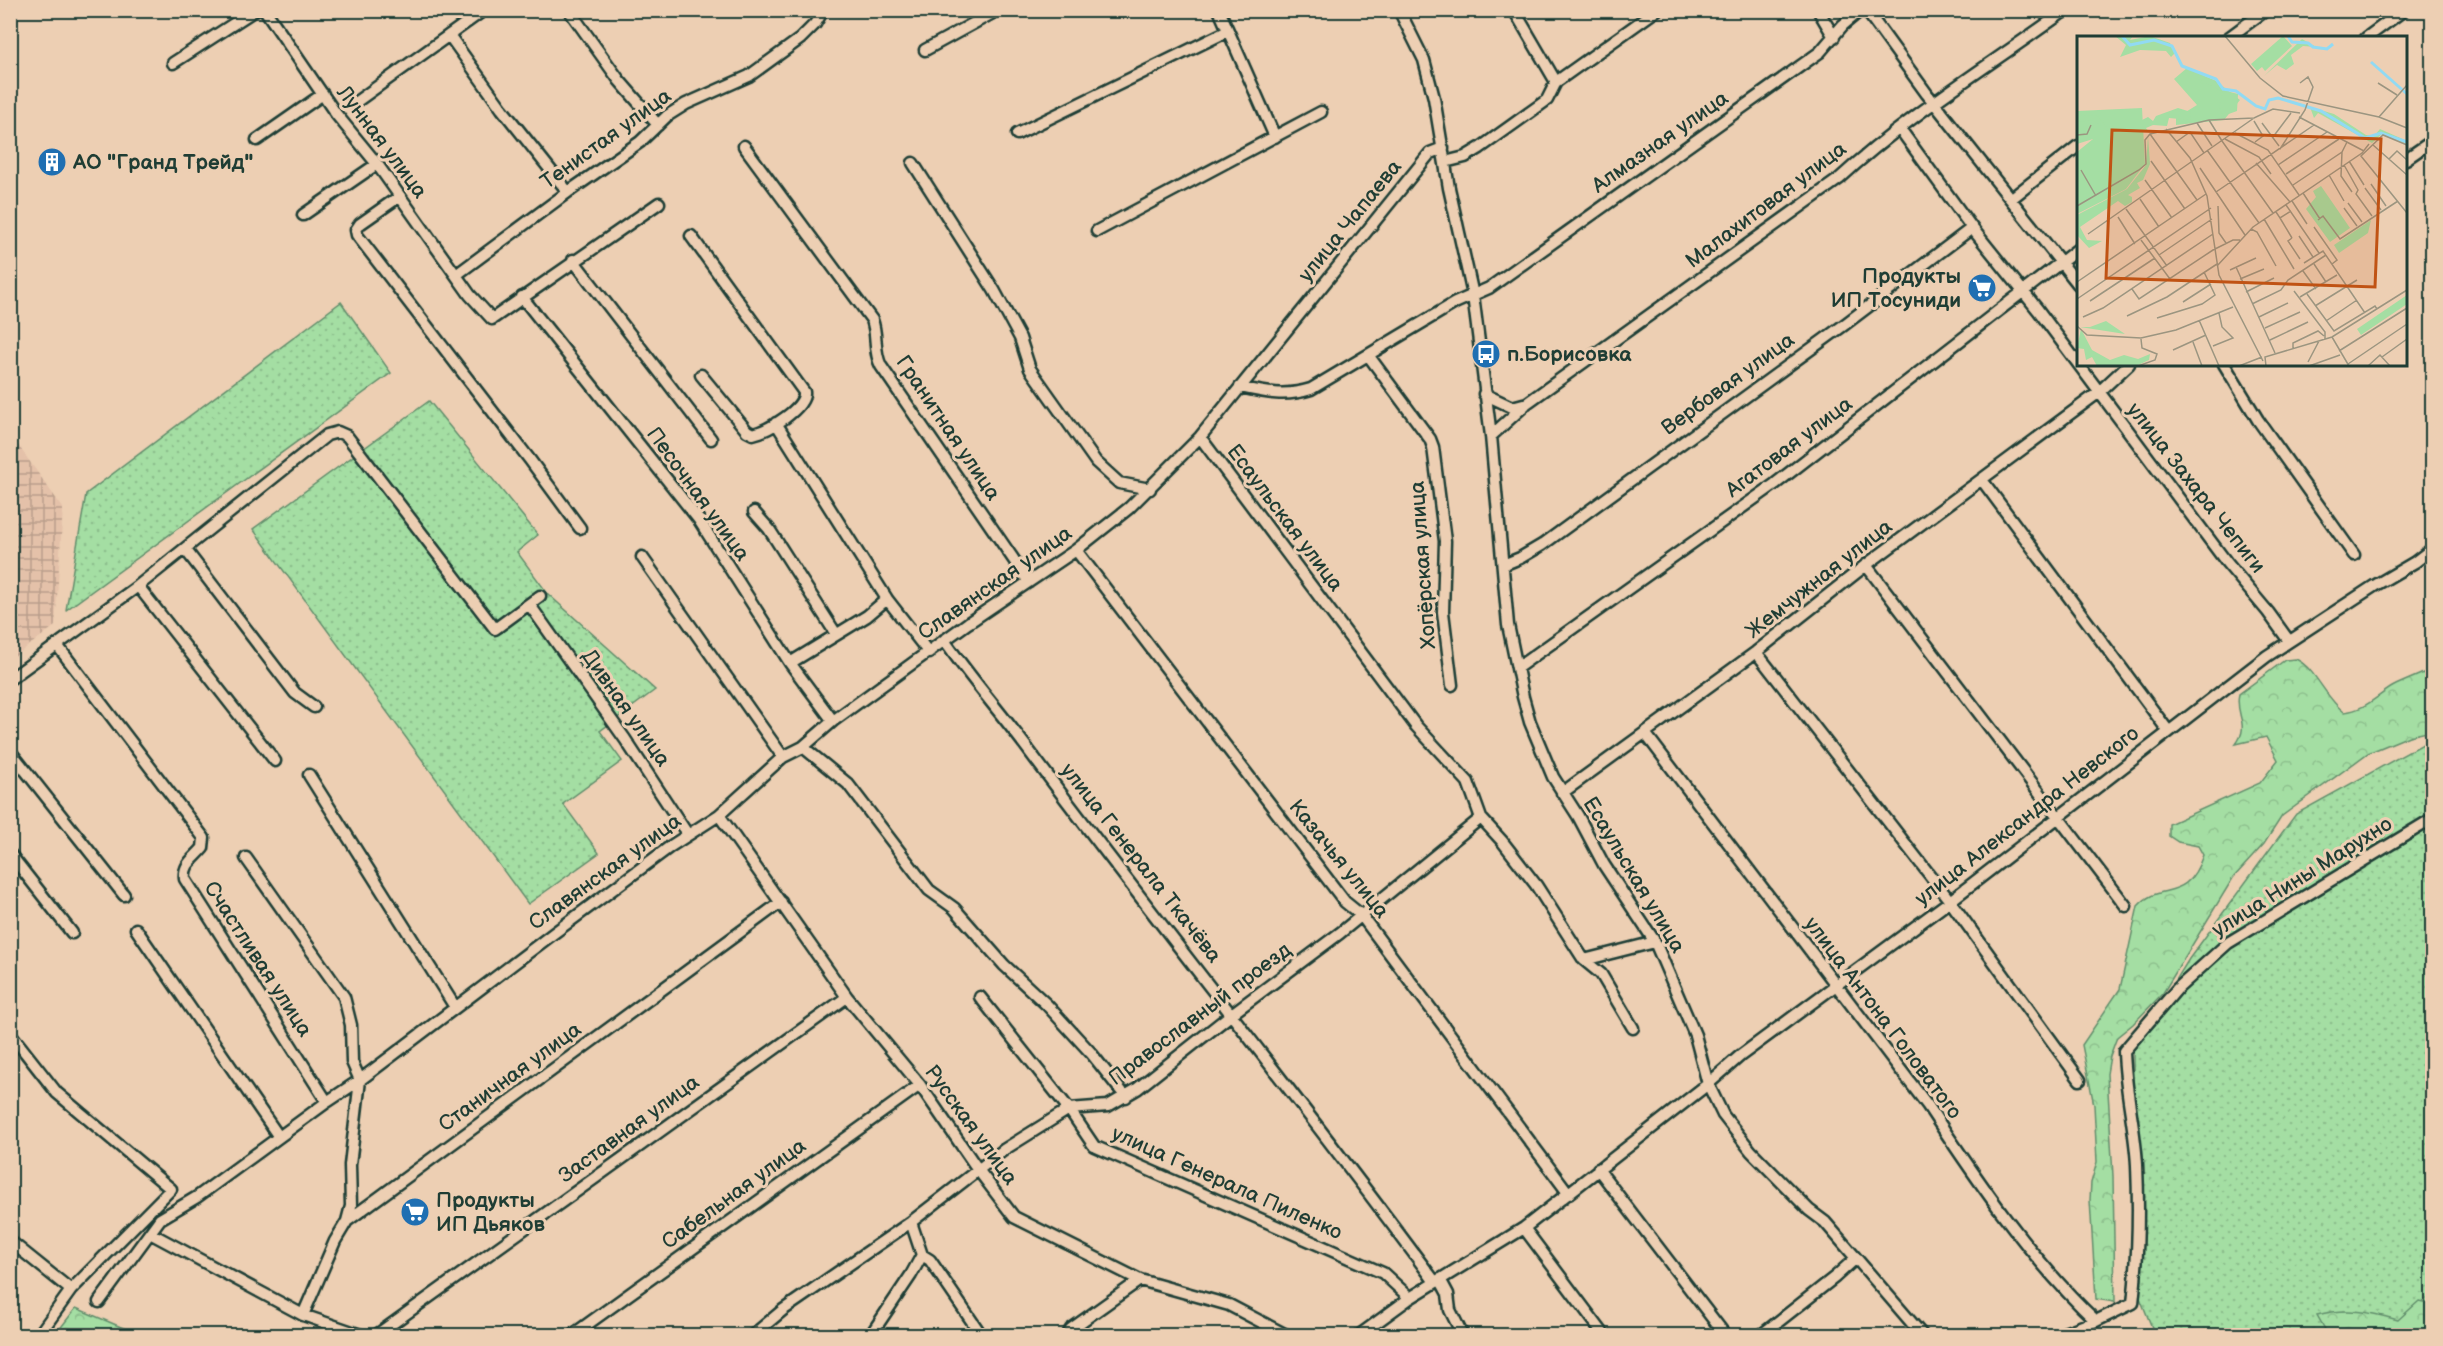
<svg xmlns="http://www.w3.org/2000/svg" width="2443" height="1346" font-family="'Balsamiq Sans',sans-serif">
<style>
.industrial{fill:url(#industrial-grid)}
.grass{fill:url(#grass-dots);stroke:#628e6c;stroke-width:1.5}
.forest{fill:url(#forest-crowns);stroke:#628e6c;stroke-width:1.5}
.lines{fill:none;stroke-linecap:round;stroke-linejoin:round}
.minor-casing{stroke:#1f3d34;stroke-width:15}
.minor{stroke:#edcfb3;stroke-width:10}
.labels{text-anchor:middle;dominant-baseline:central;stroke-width:6;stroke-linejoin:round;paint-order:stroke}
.street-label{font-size:21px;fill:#1f3d34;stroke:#edcfb3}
.poi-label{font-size:21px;font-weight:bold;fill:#1f3d34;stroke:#edcfb3;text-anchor:start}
.inset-river{fill:none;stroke:#91daf3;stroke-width:3}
.inset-road{fill:none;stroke:#9b9580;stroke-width:1.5}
.view{fill:#c05314;fill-opacity:0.15;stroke:#c05314;stroke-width:3}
.inset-edge{fill:none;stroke:#1f3d34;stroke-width:3}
</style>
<defs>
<pattern id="industrial-grid" width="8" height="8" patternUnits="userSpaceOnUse" patternTransform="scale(1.5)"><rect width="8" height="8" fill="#e4c1a9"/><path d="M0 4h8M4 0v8" fill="none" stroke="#b89e8a"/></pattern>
<pattern id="grass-dots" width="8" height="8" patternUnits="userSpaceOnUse" patternTransform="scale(1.5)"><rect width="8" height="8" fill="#a4dea3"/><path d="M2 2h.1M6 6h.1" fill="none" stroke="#8dbf8d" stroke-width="1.8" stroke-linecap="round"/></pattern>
<pattern id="forest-crowns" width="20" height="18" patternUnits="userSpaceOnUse" patternTransform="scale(1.5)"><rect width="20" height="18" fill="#a4dea3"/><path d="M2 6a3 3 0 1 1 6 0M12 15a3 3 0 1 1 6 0" fill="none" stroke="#8dbf8d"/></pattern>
</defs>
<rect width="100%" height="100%" fill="#edcfb3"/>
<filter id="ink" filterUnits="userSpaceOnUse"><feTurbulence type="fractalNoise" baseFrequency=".0167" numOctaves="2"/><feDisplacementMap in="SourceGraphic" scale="12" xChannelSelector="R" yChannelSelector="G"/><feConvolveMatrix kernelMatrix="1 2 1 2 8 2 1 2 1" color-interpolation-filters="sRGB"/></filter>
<g filter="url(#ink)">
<path class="industrial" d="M10,434L63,508L55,626L11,659Z"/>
<path class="grass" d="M341,302L391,373L66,610L86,494Z
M429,401L538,535L517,552L548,594L655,690L600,731L622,761L563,804L599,853L528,904L253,529Z
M2432,739V1335H2155L2134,1283L2133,1050L2189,959L2296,814Z"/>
<path class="forest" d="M2296,659C2317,670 2324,697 2344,712C2366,710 2376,696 2394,686C2406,680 2420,675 2432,669V731L2409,736L2368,753L2282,816L2264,844L2233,878L2163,993L2133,1024L2117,1037L2110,1056L2107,1074L2113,1176L2115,1302L2096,1299L2090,1200L2091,1183L2097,1162L2094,1105L2082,1045L2120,989L2138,906C2161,880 2186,905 2203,855L2198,846L2178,842L2169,836V824L2260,783L2278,760L2266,737L2236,744C2251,724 2234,715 2239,694L2285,660Z
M2419,1301L2432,1304V1335H2387L2377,1331H2326L2317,1315C2347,1307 2369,1312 2398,1320Z
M76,1308L140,1335H55Z"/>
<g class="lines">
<g class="minor-casing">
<path id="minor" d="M265,10L336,114L377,164L470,295L492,319L659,203
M569,10L619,80L658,125
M1219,10L1275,137
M1399,10L1424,60L1434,98L1449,188L1473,295L1491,436L1508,625L1523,697L1530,722L1553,777L1578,816L1604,865L1655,942L1695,1035L1708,1084L1723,1115L1751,1151L1809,1210L1825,1222L1923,1336
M1514,10L1556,82
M1818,10L1834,37
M1866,10L1927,94L2078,284
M449,35L502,109L568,192
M2228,38L2266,10
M2366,38L2404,10
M925,50L998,10
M173,63L255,10
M356,102L484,10
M1900,129L1972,228L2038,310L2227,563L2268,612L2289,641
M1017,134L1228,31
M257,140L323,94
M744,146L872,320C878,336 873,351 881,366L1029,582
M2406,159L2432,141
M1445,162L1465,157L1480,148L1547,100L1556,82L1657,10
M913,163L994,290L1020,338L1030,369L1096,462L1119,483L1150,489
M400,196L360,224L356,230L357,235L530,460L580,528
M2012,198L2078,146
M303,215L377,164
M1097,231L1321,112
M691,236L804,392C806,408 768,431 753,434L747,431L701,375
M573,260L711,439
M456,275L568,192L640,142L667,116L686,104L749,76L800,39L815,24L823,10
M522,297L699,520L790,663L833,721
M1368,355L1430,439L1433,447L1445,541L1443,612L1452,685
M2224,364L2258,420L2354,555
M1240,387C1266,393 1286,397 1311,389L1455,303L1489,288L1820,52L1843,25L1861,10
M1484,394L1512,407L1527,403L1839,179C1908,115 1989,66 2066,10
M776,423L887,599
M1491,436L1525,405
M1200,437L1416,726L1468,782L1481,818L1502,841L1536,885L1584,960L1601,974L1633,1028
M1982,480L2169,732
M754,512L769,529L836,634
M185,549L295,693L314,707
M1076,550L1345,902L1361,915L1569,1194
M642,557L783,757
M1503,565L1520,558L1542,545L1844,325L1972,228
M1866,565L2126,906
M138,586L275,761
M529,604L625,739L688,835
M944,640C971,679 1002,714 1030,752C1163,930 1303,1103 1435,1282
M57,645L204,838L203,848C194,859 183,864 185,879L327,1102
M1756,652L1950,901L2080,1080
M790,663L867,616L887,599L929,653
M1517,668L1775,484L2078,249
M10,679L138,586L327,435L338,432L347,436L495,629L540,596
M1645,733L1928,1106C1977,1180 2032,1261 2096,1321
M803,747L848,784L929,890L954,908L1004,965L1047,1005L1091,1053L1126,1097
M10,751L124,895
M309,775L455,1007
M1562,793L1756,652L1866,565L2098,393L2129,364
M719,815L847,997L920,1085L979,1171L1014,1217L1140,1280L1229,1305L1288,1336
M10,854L72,933
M246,858L344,997L351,1025L352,1062L360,1080L350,1165L351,1206L347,1221
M136,929L279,1137
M1584,960L1655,942
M980,997L1069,1109L1094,1146L1383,1273L1410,1298
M10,1033L57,1093L171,1189L71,1290L38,1336
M1598,1169L1726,1336
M1524,1228L1605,1336
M150,1233L303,1315L364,1336
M10,1241L71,1290
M922,1255L930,1260L982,1336
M1440,1279L1448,1294L1450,1310L1463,1336
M99,1302L160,1219L197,1197L327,1102L360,1080L554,933L671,846L719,815L783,757L803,747L833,721L968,623L1076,550L1129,508L1200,437L1430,153L1443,148
M303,1315L335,1241L347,1221L781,902
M375,1336L847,997
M571,1336L920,1085
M752,1336L783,1310L911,1222L1005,1149L1069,1109L1108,1106L1137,1089L1233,1013L1340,933L1481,818
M870,1336L911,1275L922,1255L911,1222
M1067,1336L1071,1329L1140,1280
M1358,1336L1410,1298L1524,1228L1708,1084L1740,1056L1950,901L2267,656L2374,586L2415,562L2432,549
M1760,1336L1835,1277L1856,1258
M2056,1336L2096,1321L2133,1303C2138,1258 2139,1211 2137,1165C2135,1127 2125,1090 2124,1051L2177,989L2228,943L2432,819"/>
</g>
<use href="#minor" class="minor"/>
</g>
</g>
<defs>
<g id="building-disc" transform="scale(1.5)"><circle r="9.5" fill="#1f6fb2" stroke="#edcfb3"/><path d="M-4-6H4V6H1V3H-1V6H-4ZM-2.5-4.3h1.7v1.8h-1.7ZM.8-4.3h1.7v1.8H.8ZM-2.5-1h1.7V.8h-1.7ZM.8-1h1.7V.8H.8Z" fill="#fff"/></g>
<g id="supermarket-disc" transform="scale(1.5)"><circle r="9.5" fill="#1f6fb2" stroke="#edcfb3"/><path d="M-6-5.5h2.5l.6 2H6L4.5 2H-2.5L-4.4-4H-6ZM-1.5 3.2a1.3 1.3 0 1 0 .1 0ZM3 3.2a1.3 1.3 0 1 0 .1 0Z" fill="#fff"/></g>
<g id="bus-disc" transform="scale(1.5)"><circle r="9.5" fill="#1f6fb2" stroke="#edcfb3"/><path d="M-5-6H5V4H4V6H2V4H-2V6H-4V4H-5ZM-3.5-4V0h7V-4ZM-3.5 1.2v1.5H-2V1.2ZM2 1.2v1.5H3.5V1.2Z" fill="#fff"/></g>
</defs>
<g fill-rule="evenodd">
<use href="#building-disc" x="52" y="162"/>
<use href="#supermarket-disc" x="1982" y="288"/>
<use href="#bus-disc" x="1486" y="354"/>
<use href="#supermarket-disc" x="415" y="1212"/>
</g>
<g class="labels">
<g class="street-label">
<text transform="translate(606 139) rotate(-36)">Тенистая улица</text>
<text transform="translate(382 142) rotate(53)">Лунная улица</text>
<text transform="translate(1660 142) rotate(-35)">Алмазная улица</text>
<text transform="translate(1766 205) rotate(-37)">Малахитовая улица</text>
<text transform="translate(1350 221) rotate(-51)">улица Чапаева</text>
<text transform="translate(1728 384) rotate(-36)">Вербовая улица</text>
<text transform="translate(948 428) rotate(56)">Гранитная улица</text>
<text transform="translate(1789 447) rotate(-37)">Агатовая улица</text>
<text transform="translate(2196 488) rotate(52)">улица Захара Чепиги</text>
<text transform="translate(698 494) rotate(54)">Песочная улица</text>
<text transform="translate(1285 518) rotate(53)">Есаульская улица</text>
<text transform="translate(1423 565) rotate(-94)">Хопёрская улица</text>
<text transform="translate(1819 579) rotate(-38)">Жемчужная улица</text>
<text transform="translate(995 583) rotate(-35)">Славянская улица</text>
<text transform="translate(626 708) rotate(55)">Дивная улица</text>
<text transform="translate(2027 816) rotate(-38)">улица Александра Невского</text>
<text transform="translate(1339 859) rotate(51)">Казачья улица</text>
<text transform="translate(1141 863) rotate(52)">улица Генерала Ткачёва</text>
<text transform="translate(605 872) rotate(-36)">Славянская улица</text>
<text transform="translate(1634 875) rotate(59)">Есаульская улица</text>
<text transform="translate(2302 877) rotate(-32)">улица Нины Марухно</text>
<text transform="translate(258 959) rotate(57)">Счастливая улица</text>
<text transform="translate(1200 1014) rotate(-37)">Православный проезд</text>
<text transform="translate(1883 1018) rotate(53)">улица Антона Головатого</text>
<text transform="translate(510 1077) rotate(-36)">Станичная улица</text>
<text transform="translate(971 1125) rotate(54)">Русская улица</text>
<text transform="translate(629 1129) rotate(-36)">Заставная улица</text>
<text transform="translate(1227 1183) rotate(24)">улица Генерала Пиленко</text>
<text transform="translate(734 1194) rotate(-36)">Сабельная улица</text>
</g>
<g class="poi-label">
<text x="73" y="162">АО "Гранд Трейд"</text>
<text x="1961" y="276" text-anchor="end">Продукты<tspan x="1961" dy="24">ИП Тосуниди</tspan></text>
<text x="1507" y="354">п.Борисовка</text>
<text x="436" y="1200">Продукты<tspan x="436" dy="24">ИП Дьяков</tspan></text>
</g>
</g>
<g transform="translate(2077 36)">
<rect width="330" height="330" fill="#edcfb3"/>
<path d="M206,0L215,10L188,35L185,31L180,35L174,28ZM110,32L139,45L163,64L147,84L99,89V82L120,69L97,43ZM65,72L68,128L49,153L0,178V116L16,103L0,108V75ZM244,150L273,192L253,206L229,173L239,161L236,155ZM294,184L291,197L262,217L257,209ZM330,259V268L284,299L280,293Z" fill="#a4dea3"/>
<path d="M38,0H56L53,4L73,0L93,7L98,17L94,21L89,15L63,14L43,21L49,9ZM225,3L239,11L226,10L214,19L217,28L209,34L200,29L187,40ZM126,42L137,44L145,54L161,58L160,75L146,80L142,70L146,56L129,47L123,48ZM233,71L257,78L289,99L297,100L303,93L330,105V108L305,98L295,107L241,77L237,82ZM101,72L114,76L113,84L92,82L90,90L76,89L69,92L71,95H65V84L71,81L76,85L79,80ZM0,76L4,80L20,79L30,92L48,98H35L16,84L0,86ZM71,100L73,128L66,144L60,147L63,152L51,159L55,161V166L48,170L41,165L3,191L10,204L25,205L12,212L0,199V179L50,153L69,129ZM29,285L48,298L3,291H13ZM4,293L15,314L33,324L47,319L61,323L73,318L72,324L59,330H20L15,321L9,324L7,313L0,312Z" fill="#a4dea3"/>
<path class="inset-river" d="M45,0L53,9L77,4L95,10L105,30L139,43L146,53L159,55L179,70L188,73L192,64L201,62L244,75L288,102L304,97L330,106M211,0L215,6L231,7L236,11L250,13L256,8M294,26L330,58"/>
<path class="inset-road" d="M148,0L183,42L206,60L302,81L330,92M301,47L320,59M222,81L287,115M302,81L330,49M132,84L145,105M177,85L186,100L178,106M120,87L135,110M185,87L202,110M89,93L113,122L130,160L142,239L186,325M158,97L191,114L222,159M73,98L120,164M0,99L10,98L14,89M196,101L214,77M148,103L182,121L194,138M145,105L196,177M99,106L113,96L127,117M296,109L330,139M330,109L306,99L284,120L330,177M203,113L228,74L236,51L231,41L223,47M130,114L182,187M265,116L264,140L275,156M312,123L320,115L330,124M74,125L108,173M272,125L287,149M179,127L213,166M201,129L250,96M267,129L281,154L279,158L295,180M123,132L168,199M4,134L19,160M209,138L262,103M252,139L267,165M68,144L95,182M294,148L309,170M216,149L265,116L270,106M288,152L304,174M139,156L237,89M226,157L243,183M63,163L82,191M215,165L230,188M271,167L285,186M209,169L242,217M0,170L62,134L69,128L68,104L73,98L132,84L177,82L196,73L223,77M141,170L142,197L149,207M267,172L280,190M49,173L90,230M199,176L203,182L214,175M41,181L58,208M203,182L215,202M187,183L217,233M241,184L246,180L263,203L321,165M237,191L260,224L255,228M174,193L180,196L199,230M11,198L177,82M222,200L236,221M215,202L211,205L223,223M64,204L93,243M82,219L135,183M227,227L246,215L288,277M237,228L249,246M140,230L176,191L285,117L292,108M159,231L198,317M153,234L179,222M226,235L239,253M163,243L187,233M0,246L129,158M55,253L62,263L136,214L156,204H163M217,255L248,296V303M169,256L197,242M230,258L257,295L298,270L300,273M223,261L260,239M0,263L134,172M13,265L78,222M106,266L134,248M175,268L204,254L211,244L249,219M238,270L280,244M50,280L90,261L140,228M6,281L26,272L136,198M182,281L211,267M80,282L125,268L138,259L127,236M122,284L142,330M249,285L280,264M0,290L10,299L64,302L99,294L156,271M188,292L223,276M255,301L272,330M193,304L231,286M116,306L125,330M136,310L156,302L145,291L142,277M216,312V307L241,295L247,300M96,314L129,299M262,315L330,272M305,321L330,303M231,326L242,305M271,328L330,288M61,330L78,324L80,318L65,312L64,303M162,330L185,321M189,330L188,321L255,301L330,254M232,330L263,319M291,330L303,319L313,330"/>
<path class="view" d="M35,94L304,103L298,251L29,242Z"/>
<rect width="330" height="330" class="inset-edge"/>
</g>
<rect width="2443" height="1346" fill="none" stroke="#edcfb3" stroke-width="36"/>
<rect x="18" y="18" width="2407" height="1310" fill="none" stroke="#1f3d34" stroke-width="2" filter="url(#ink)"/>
</svg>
